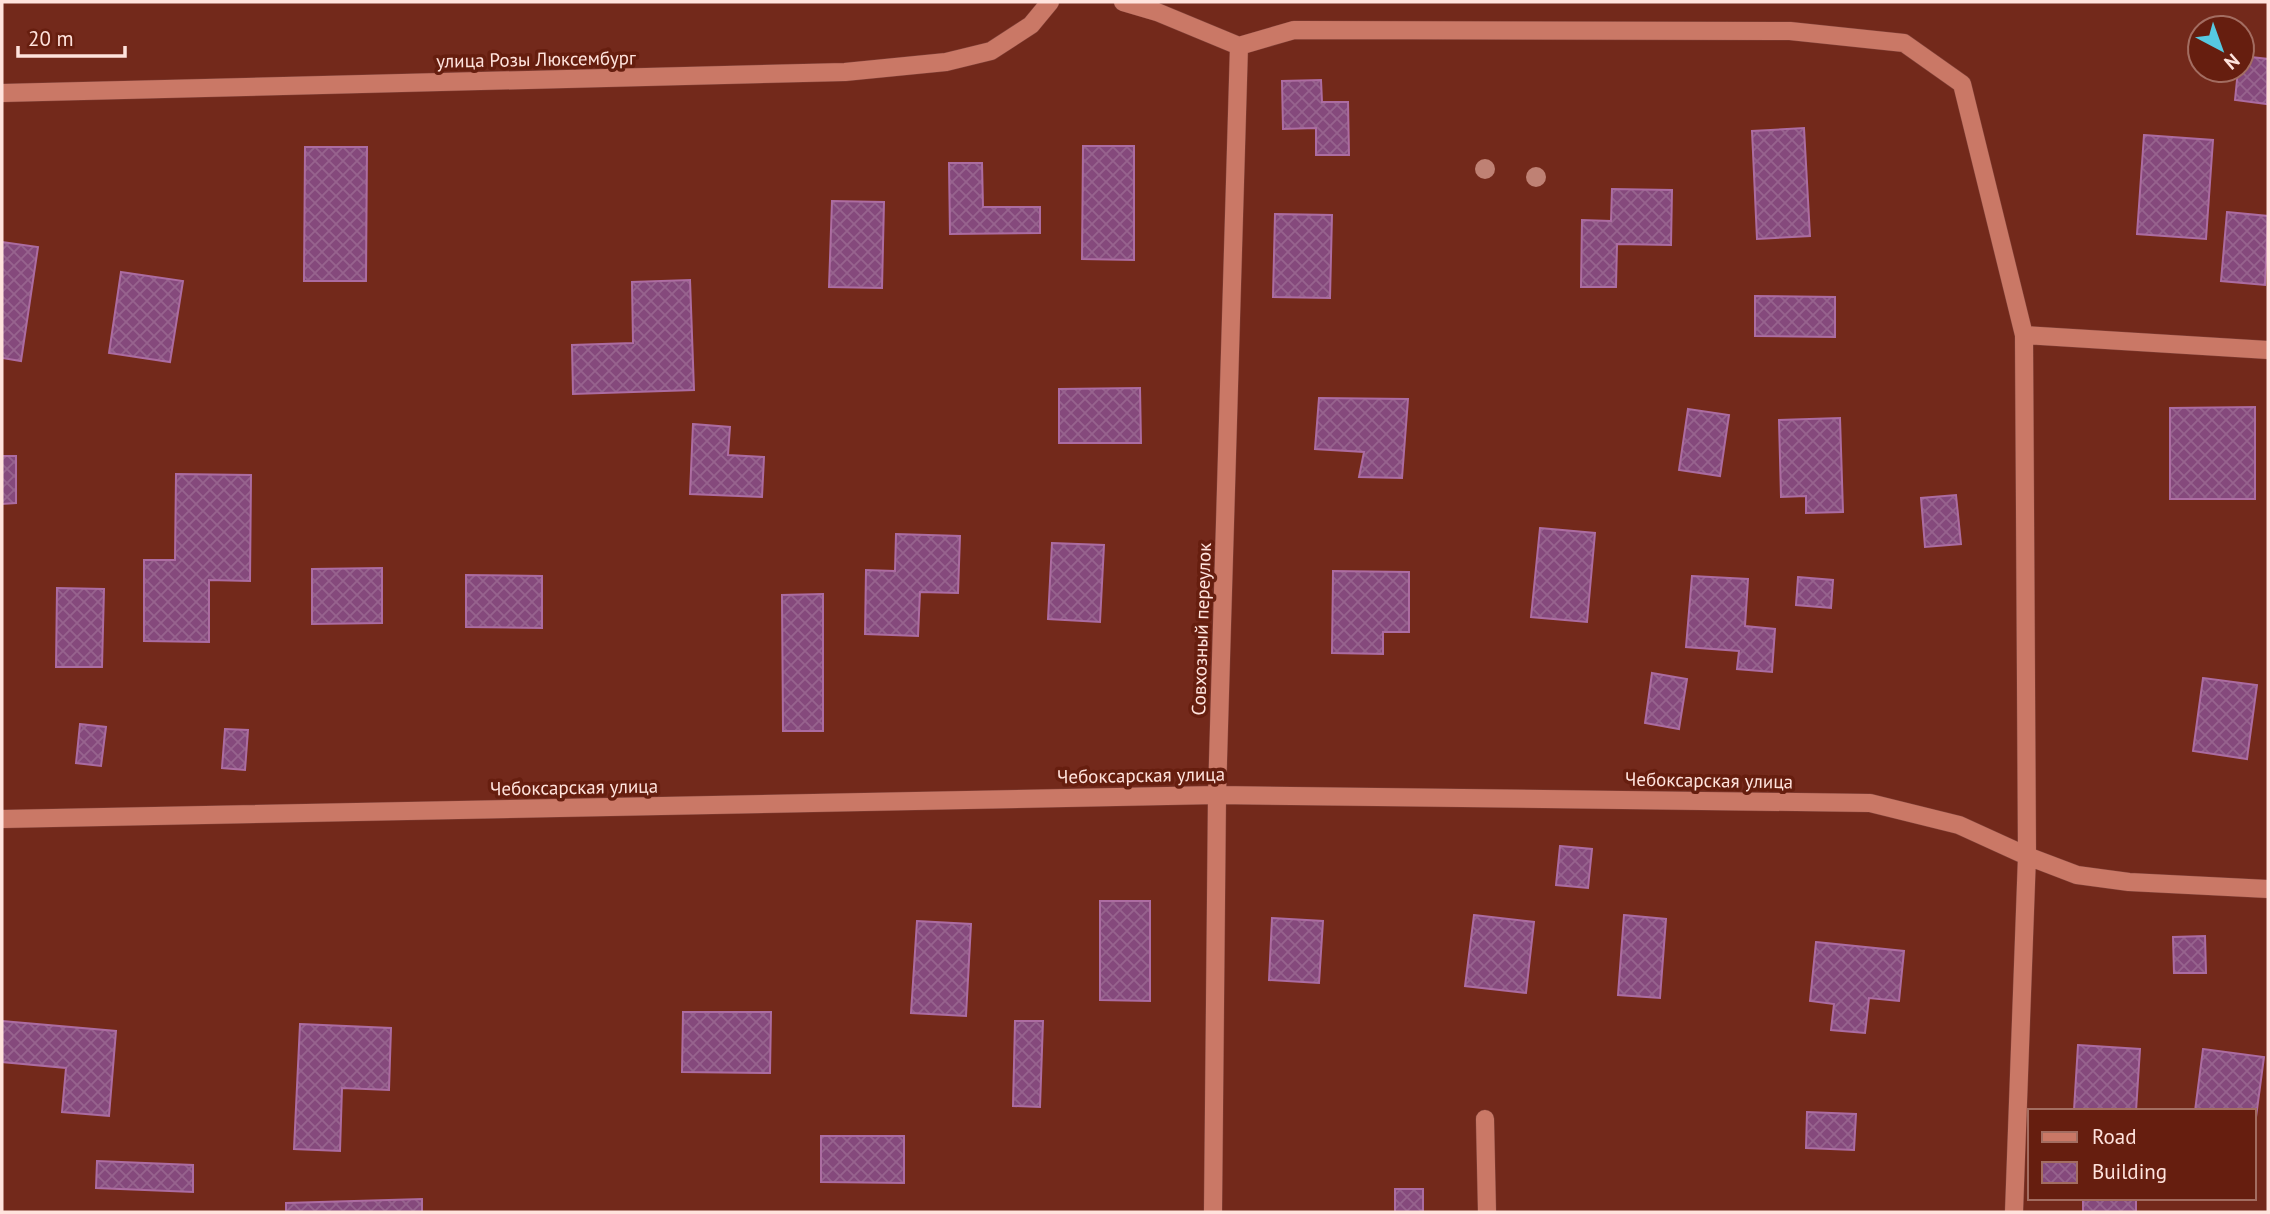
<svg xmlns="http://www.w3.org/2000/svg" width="2270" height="1214" font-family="'PT Sans',sans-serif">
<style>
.building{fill:url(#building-cross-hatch);stroke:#ac6ca1;stroke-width:2}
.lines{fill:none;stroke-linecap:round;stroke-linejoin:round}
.service-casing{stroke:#804239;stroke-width:19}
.minor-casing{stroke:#804239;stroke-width:19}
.service{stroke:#ca7866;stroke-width:18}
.minor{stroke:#ca7866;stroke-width:18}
.tree{fill:#bf8174}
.labels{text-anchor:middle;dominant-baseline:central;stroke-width:7;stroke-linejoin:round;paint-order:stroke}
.street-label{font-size:19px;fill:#ffe3dd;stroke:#661e0f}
</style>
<defs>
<pattern id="building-cross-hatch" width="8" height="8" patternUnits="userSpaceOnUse" patternTransform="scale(1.75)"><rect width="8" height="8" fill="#85497c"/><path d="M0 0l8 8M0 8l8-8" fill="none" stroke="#97638e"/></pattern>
</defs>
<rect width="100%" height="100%" fill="#73291b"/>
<path class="building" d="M2242,56L2268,59L2267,104L2235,100L2238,70H2242Z
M1321,80L1322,102H1348L1349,155H1316V128L1283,129L1282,81Z
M1804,128L1810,236L1757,239L1752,131Z
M2144,135L2213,140L2206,239L2137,234Z
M1083,146H1134V260L1082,259Z
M305,147H367L366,281H304Z
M949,163H982L983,207H1040V233L950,234Z
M1612,189L1672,190L1671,245L1617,244L1616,287H1581L1582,220L1611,221Z
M832,201L884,202L882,288L829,287Z
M2227,212L2268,216L2265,285L2221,281Z
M1275,214L1332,215L1330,298L1273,297Z
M2,242L38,247L21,361L2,358Z
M121,272L183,281L170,362L109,353Z
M690,280L694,390L573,394L572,345L633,343L632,282Z
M1755,296L1835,297V337L1755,336Z
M1140,388L1141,443H1059V389Z
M1319,398L1408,399L1402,478L1359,477L1364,452L1315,449Z
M2255,407V499H2170V408Z
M1688,409L1729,415L1720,476L1679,470Z
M1840,418L1843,512L1806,513V496L1781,497L1779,420Z
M693,424L730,427L728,455L764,457L762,497L690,494Z
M2,456H16V503L2,504Z
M176,474L251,475L250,581L209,580V642L144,641V560H175Z
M1956,495L1961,544L1925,547L1921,498Z
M1540,528L1595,533L1587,622L1531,617Z
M896,534L960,536L958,593L920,592L918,636L865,634L866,570L895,571Z
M1052,543L1104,545L1100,622L1048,619Z
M382,568V623L312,624V569Z
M1333,571L1409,572V632H1383V654L1332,653Z
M466,575L542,576V628L466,627Z
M1692,576L1748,579L1745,626L1775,629L1772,672L1737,669L1739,651L1686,647Z
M1798,577L1833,580L1831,608L1796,605Z
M57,588L104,589L102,667H56Z
M823,594V731H783L782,595Z
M1652,673L1687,679L1679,729L1645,723Z
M2203,678L2257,685L2247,759L2193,751Z
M80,724L106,727L101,766L76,763Z
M225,729L248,730L245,770L222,768Z
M1560,846L1592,849L1588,888L1556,885Z
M1100,901H1150V1001L1100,1000Z
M1474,915L1534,922L1526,993L1465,986Z
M1624,915L1666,919L1660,998L1618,995Z
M1272,918L1323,921L1319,983L1269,980Z
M917,921L971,924L966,1016L911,1013Z
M2205,936L2206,973H2174L2173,937Z
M1816,942L1904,951L1899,1001L1869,998L1865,1033L1831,1030L1834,1004L1810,1001Z
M683,1012H771L770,1073L682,1072Z
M2,1021L116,1031L109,1116L62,1112L66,1068L2,1062Z
M1015,1021H1043L1040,1107L1013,1106Z
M300,1024L391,1028L389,1090L342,1088L340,1151L294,1149Z
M2078,1045L2140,1049L2136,1111L2074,1110Z
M2203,1049L2264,1057L2256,1117L2254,1111H2195Z
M1807,1112L1856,1114L1854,1150L1806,1148Z
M821,1136H904V1183L821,1182Z
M97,1161L193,1165V1192L96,1188Z
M1395,1189H1423V1212H1395Z
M2136,1198V1212H2083V1199Z
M422,1199V1212H286V1203Z"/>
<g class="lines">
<g class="service-casing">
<path id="service" d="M1485,1119L1487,1212"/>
</g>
<g class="minor-casing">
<path id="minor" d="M1123,2L1157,12L1239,46L1294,30L1790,31L1904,43L1962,84L2024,335L2027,856L2014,1212
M2,93L845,72L946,62L991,51L1031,25L1050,2
M2024,335L2268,350
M2,819L1217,795L1870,803L1959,825L2027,856L2077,875L2129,882L2268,889
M1213,1212L1217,795L1239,46"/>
</g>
<use href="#service" class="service"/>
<use href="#minor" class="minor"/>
</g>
<g class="tree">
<circle cx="1485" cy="169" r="10"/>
<circle cx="1536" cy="177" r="10"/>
</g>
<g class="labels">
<g class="street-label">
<text transform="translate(536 59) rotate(-1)">улица Розы Люксембург</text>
<text transform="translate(1201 629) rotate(-88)">Совхозный переулок</text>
<text transform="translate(1141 775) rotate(-1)">Чебоксарская улица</text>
<text transform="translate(1709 780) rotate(1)">Чебоксарская улица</text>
<text transform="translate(574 787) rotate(-1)">Чебоксарская улица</text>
</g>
</g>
<rect width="2270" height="1214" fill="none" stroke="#ffe3dd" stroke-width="7"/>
<rect x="2028" y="1109" width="228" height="91" fill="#661e0f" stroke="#a36d61" stroke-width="2"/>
<rect x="2042" y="1132" width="35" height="10" fill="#ca7866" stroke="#a36d61" stroke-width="2"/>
<text x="2092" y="1144" font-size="21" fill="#ffe3dd">Road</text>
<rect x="2042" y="1162" width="35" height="21" fill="url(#building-cross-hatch)" stroke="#a36d61" stroke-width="2"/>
<text x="2092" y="1179" font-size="21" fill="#ffe3dd">Building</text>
<g transform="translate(2221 49) rotate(139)"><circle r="33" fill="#661e0f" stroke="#a36d61" stroke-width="2"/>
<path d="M0-5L12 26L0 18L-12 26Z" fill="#56c9e1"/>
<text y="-10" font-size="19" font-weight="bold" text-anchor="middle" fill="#ffe3dd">N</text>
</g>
<path d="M18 46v10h107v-10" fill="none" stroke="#ffe3dd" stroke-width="3.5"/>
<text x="28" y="46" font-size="21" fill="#ffe3dd" stroke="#661e0f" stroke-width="5" paint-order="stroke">20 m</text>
</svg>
